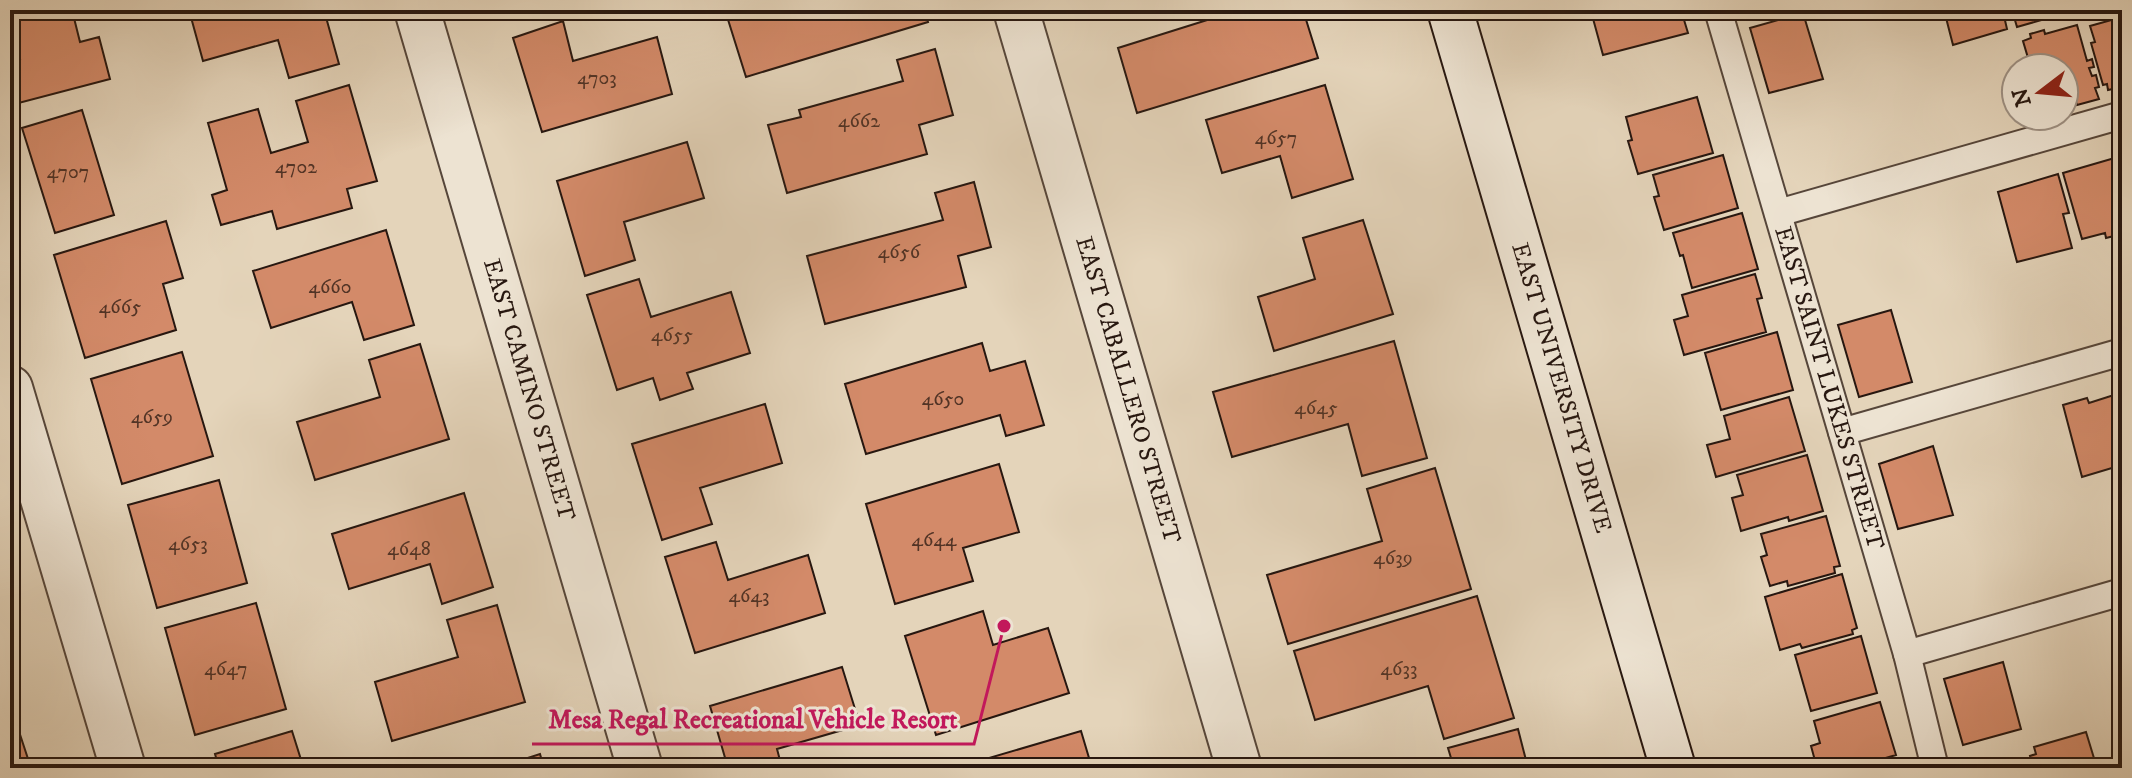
<svg xmlns="http://www.w3.org/2000/svg" width="2132" height="778" font-family="'IM FELL DW Pica',serif">
<style>
.building{fill:#d38a69;stroke:#271710;stroke-width:2}
.lines{fill:none;stroke-linecap:round;stroke-linejoin:round}
.service-casing{stroke:#56463a;stroke-width:30}
.minor-casing{stroke:#56463a;stroke-width:48}
.secondary-casing{stroke:#271710;stroke-width:48}
.service{stroke:#ede3d2;stroke-width:26}
.minor{stroke:#ede3d2;stroke-width:44}
.secondary{stroke:#ede3d2;stroke-width:44}
.labels{text-anchor:middle;dominant-baseline:central;stroke-width:6;stroke-linejoin:round;paint-order:stroke}
.number-label{font-size:20px;fill:#523426}
.street-label{font-size:24px;fill:#271710;stroke:#ede3d2}
.leader{fill:none;stroke:#c2185b;stroke-width:3}
.callout-dot{fill:#c2185b;stroke:#ede3d2;stroke-width:3}
.callout-label{font-size:26px;text-anchor:middle;font-weight:bold;fill:#c2185b;stroke:#ede3d2;stroke-width:6;stroke-linejoin:round;paint-order:stroke}
</style>
<rect width="100%" height="100%" fill="#e4d4ba"/>
<filter id="stains"><feTurbulence type="fractalNoise" baseFrequency=".0025" numOctaves="4"/><feColorMatrix values="0 0 0 0 .2 0 0 0 0 .09 0 0 0 0 .02 0 0 0 .5 -.17"/></filter>
<radialGradient id="worn" r=".72"><stop offset=".6" stop-color="#630" stop-opacity="0"/><stop offset="1" stop-color="#630" stop-opacity=".3"/></radialGradient>
<path class="building" d="M10,10H72L80,42L99,37L110,79L11,105L10,61L20,59Z
M189,10H324L339,64L289,78L278,40L203,61Z
M725,10H924L928,22L746,77Z
M1239,10H1303L1318,58L1137,113L1118,48Z
M1681,10L1688,33L1603,55L1592,15L1606,10Z
M1944,10H2008L2009,15L2004,16L2007,29L1953,45Z
M2012,10H2073V11L2017,27Z
M1803,13L1823,79L1769,93L1750,28Z
M2122,17V87L2108,90L2107,84L2103,85L2091,43L2095,42L2090,26Z
M563,21L573,61L657,37L672,94L542,132L513,38Z
M2077,25L2087,61L2092,59L2094,67L2089,68L2092,76L2096,75L2099,87L2095,88L2099,99L2077,105L2075,99L2064,103V68H2031L2023,41L2031,38L2030,34L2044,30L2045,34Z
M935,49L953,115L919,125L927,154L787,193L768,125L801,117L799,110L903,81L897,60Z
M349,85L377,181L347,189L352,208L277,229L272,211L221,225L212,195L227,190L208,123L258,109L271,153L308,142L296,101Z
M1325,85L1353,179L1292,198L1280,156L1222,173L1206,120Z
M1697,97L1713,153L1638,174L1628,141L1632,140L1626,117Z
M82,110L114,215L55,233L22,128Z
M687,142L704,198L624,222L635,260L585,276L557,181Z
M1723,155L1738,208L1664,230L1654,197L1659,196L1653,175Z
M2118,157L2122,171V234L2106,238L2105,233L2082,239L2063,173Z
M2058,174L2069,213L2063,214L2072,248L2017,262L1998,192Z
M974,182L991,247L958,256L966,287L825,324L807,256L943,220L935,193Z
M1742,213L1758,269L1692,288L1683,255L1680,256L1673,233Z
M1363,220L1393,314L1274,351L1258,297L1315,279L1303,238Z
M166,221L183,278L163,284L176,330L85,358L54,255Z
M386,230L414,325L364,340L352,302L271,328L253,271Z
M1755,274L1762,298L1757,299L1766,332L1684,355L1674,320L1688,316L1682,295Z
M639,279L651,317L731,292L750,353L687,373L693,389L660,400L653,378L617,390L587,295Z
M1891,310L1912,382L1859,397L1838,325Z
M1777,332L1793,390L1721,410L1705,353Z
M1394,341L1427,458L1362,476L1348,424L1232,457L1213,392Z
M982,343L990,371L1025,361L1044,425L1006,436L1000,415L866,454L845,384Z
M420,344L449,439L315,480L297,422L380,397L369,360Z
M182,352L213,456L122,484L91,379Z
M2117,394L2122,411V465L2082,477L2063,405L2087,398L2089,403Z
M1789,397L1805,451L1716,477L1707,445L1730,439L1724,416Z
M765,404L782,463L700,488L712,524L662,540L632,444Z
M1933,446L1953,515L1898,529L1879,464Z
M1807,455L1823,511L1789,521L1788,517L1741,531L1732,498L1743,495L1737,475Z
M999,464L1019,532L963,548L973,581L895,604L866,504Z
M1435,468L1471,589L1288,644L1267,575L1382,541L1367,489Z
M219,480L247,583L157,608L128,505Z
M464,493L493,587L442,604L430,564L349,589L332,534Z
M1826,516L1840,566L1834,567L1835,573L1788,586L1787,581L1770,586L1761,557L1767,555L1761,534Z
M716,542L728,580L808,555L825,613L695,653L665,557Z
M1842,574L1857,628L1852,630L1853,634L1802,648L1800,644L1780,650L1765,597Z
M1477,596L1514,718L1444,739L1428,686L1315,720L1294,651Z
M256,603L286,709L195,735L165,628Z
M497,605L525,702L392,741L375,682L458,657L447,620Z
M983,611L993,645L1048,628L1069,693L936,735L905,636Z
M1861,636L1877,693L1811,711L1795,655Z
M2003,662L2021,729L1963,745L1944,679Z
M842,667L860,725L777,749L782,768H728L710,706Z
M1880,702L1896,755L1851,768H1817L1811,746L1820,743L1814,721Z
M10,704L31,768H10Z
M1518,729L1528,768H1454L1448,748Z
M292,731L303,766L319,761L321,768H219L215,754Z
M1081,731L1092,768H955Z
M2086,732L2097,768H2034L2030,756L2036,754L2034,747Z
M540,754L544,768H496Z"/>
<g class="lines">
<g class="service-casing">
<g id="service">
<path id="s1" d="M1718,10L1907,654L1935,768"/>
<path d="M1778,213L2122,115"/>
<path d="M1842,432L2122,352"/>
<path d="M1907,654L2122,592"/>
</g>
</g>
<g class="minor-casing">
<g id="minor">
<path id="s2" d="M417,10L640,768"/>
<path id="s3" d="M1016,10L1239,768"/>
<path d="M10,388L123,768"/>
</g>
</g>
<g class="secondary-casing">
<g id="secondary">
<path id="s4" d="M1450,10L1673,768"/>
</g>
</g>
<use href="#service" class="service"/>
<use href="#minor" class="minor"/>
<use href="#secondary" class="secondary"/>
</g>
<g class="labels">
<g class="number-label">
<text x="597" y="78">4703</text>
<text x="859" y="121">4662</text>
<text x="1276" y="138">4657</text>
<text x="296" y="167">4702</text>
<text x="68" y="172">4707</text>
<text x="899" y="252">4656</text>
<text x="330" y="287">4660</text>
<text x="120" y="307">4665</text>
<text x="672" y="335">4655</text>
<text x="943" y="399">4650</text>
<text x="1316" y="408">4645</text>
<text x="152" y="417">4659</text>
<text x="934" y="540">4644</text>
<text x="188" y="544">4653</text>
<text x="409" y="549">4648</text>
<text x="1393" y="558">4639</text>
<text x="749" y="596">4643</text>
<text x="226" y="669">4647</text>
<text x="1399" y="669">4633</text>
</g>
<g class="street-label">
<text stroke="none"><textPath href="#s1" startOffset="394">EAST SAINT LUKES STREET</textPath></text>
<text stroke="none"><textPath href="#s2" startOffset="396">EAST CAMINO STREET</textPath></text>
<text stroke="none"><textPath href="#s3" startOffset="396">EAST CABALLERO STREET</textPath></text>
<text stroke="none"><textPath href="#s4" startOffset="394">EAST UNIVERSITY DRIVE</textPath></text>
</g>
</g>
<path class="leader" d="M1004 626L974 744H532"/>
<circle class="callout-dot" cx="1004" cy="626" r="8"/>
<g class="callout-label">
<text x="753" y="728">Mesa Regal Recreational Vehicle Resort</text>
</g>
<rect width="2132" height="778" fill="none" stroke="#e4d4ba" stroke-width="40"/>
<rect x="12" y="12" width="2108" height="754" fill="none" stroke="#271710" stroke-width="4"/>
<rect x="20" y="20" width="2092" height="738" fill="none" stroke="#271710" stroke-width="2"/>
<g transform="translate(2040 92) rotate(254)"><circle r="38" fill="#ede3d2" stroke="#9e9184" stroke-width="2"/>
<path d="M0-6L14 30L0 20L-14 30Z" fill="#8f2418"/>
<text y="-12" font-size="22" font-weight="bold" text-anchor="middle" fill="#271710">N</text>
</g>
<rect width="100%" height="100%" filter="url(#stains)"/>
<rect width="100%" height="100%" fill="url(#worn)"/>
</svg>
